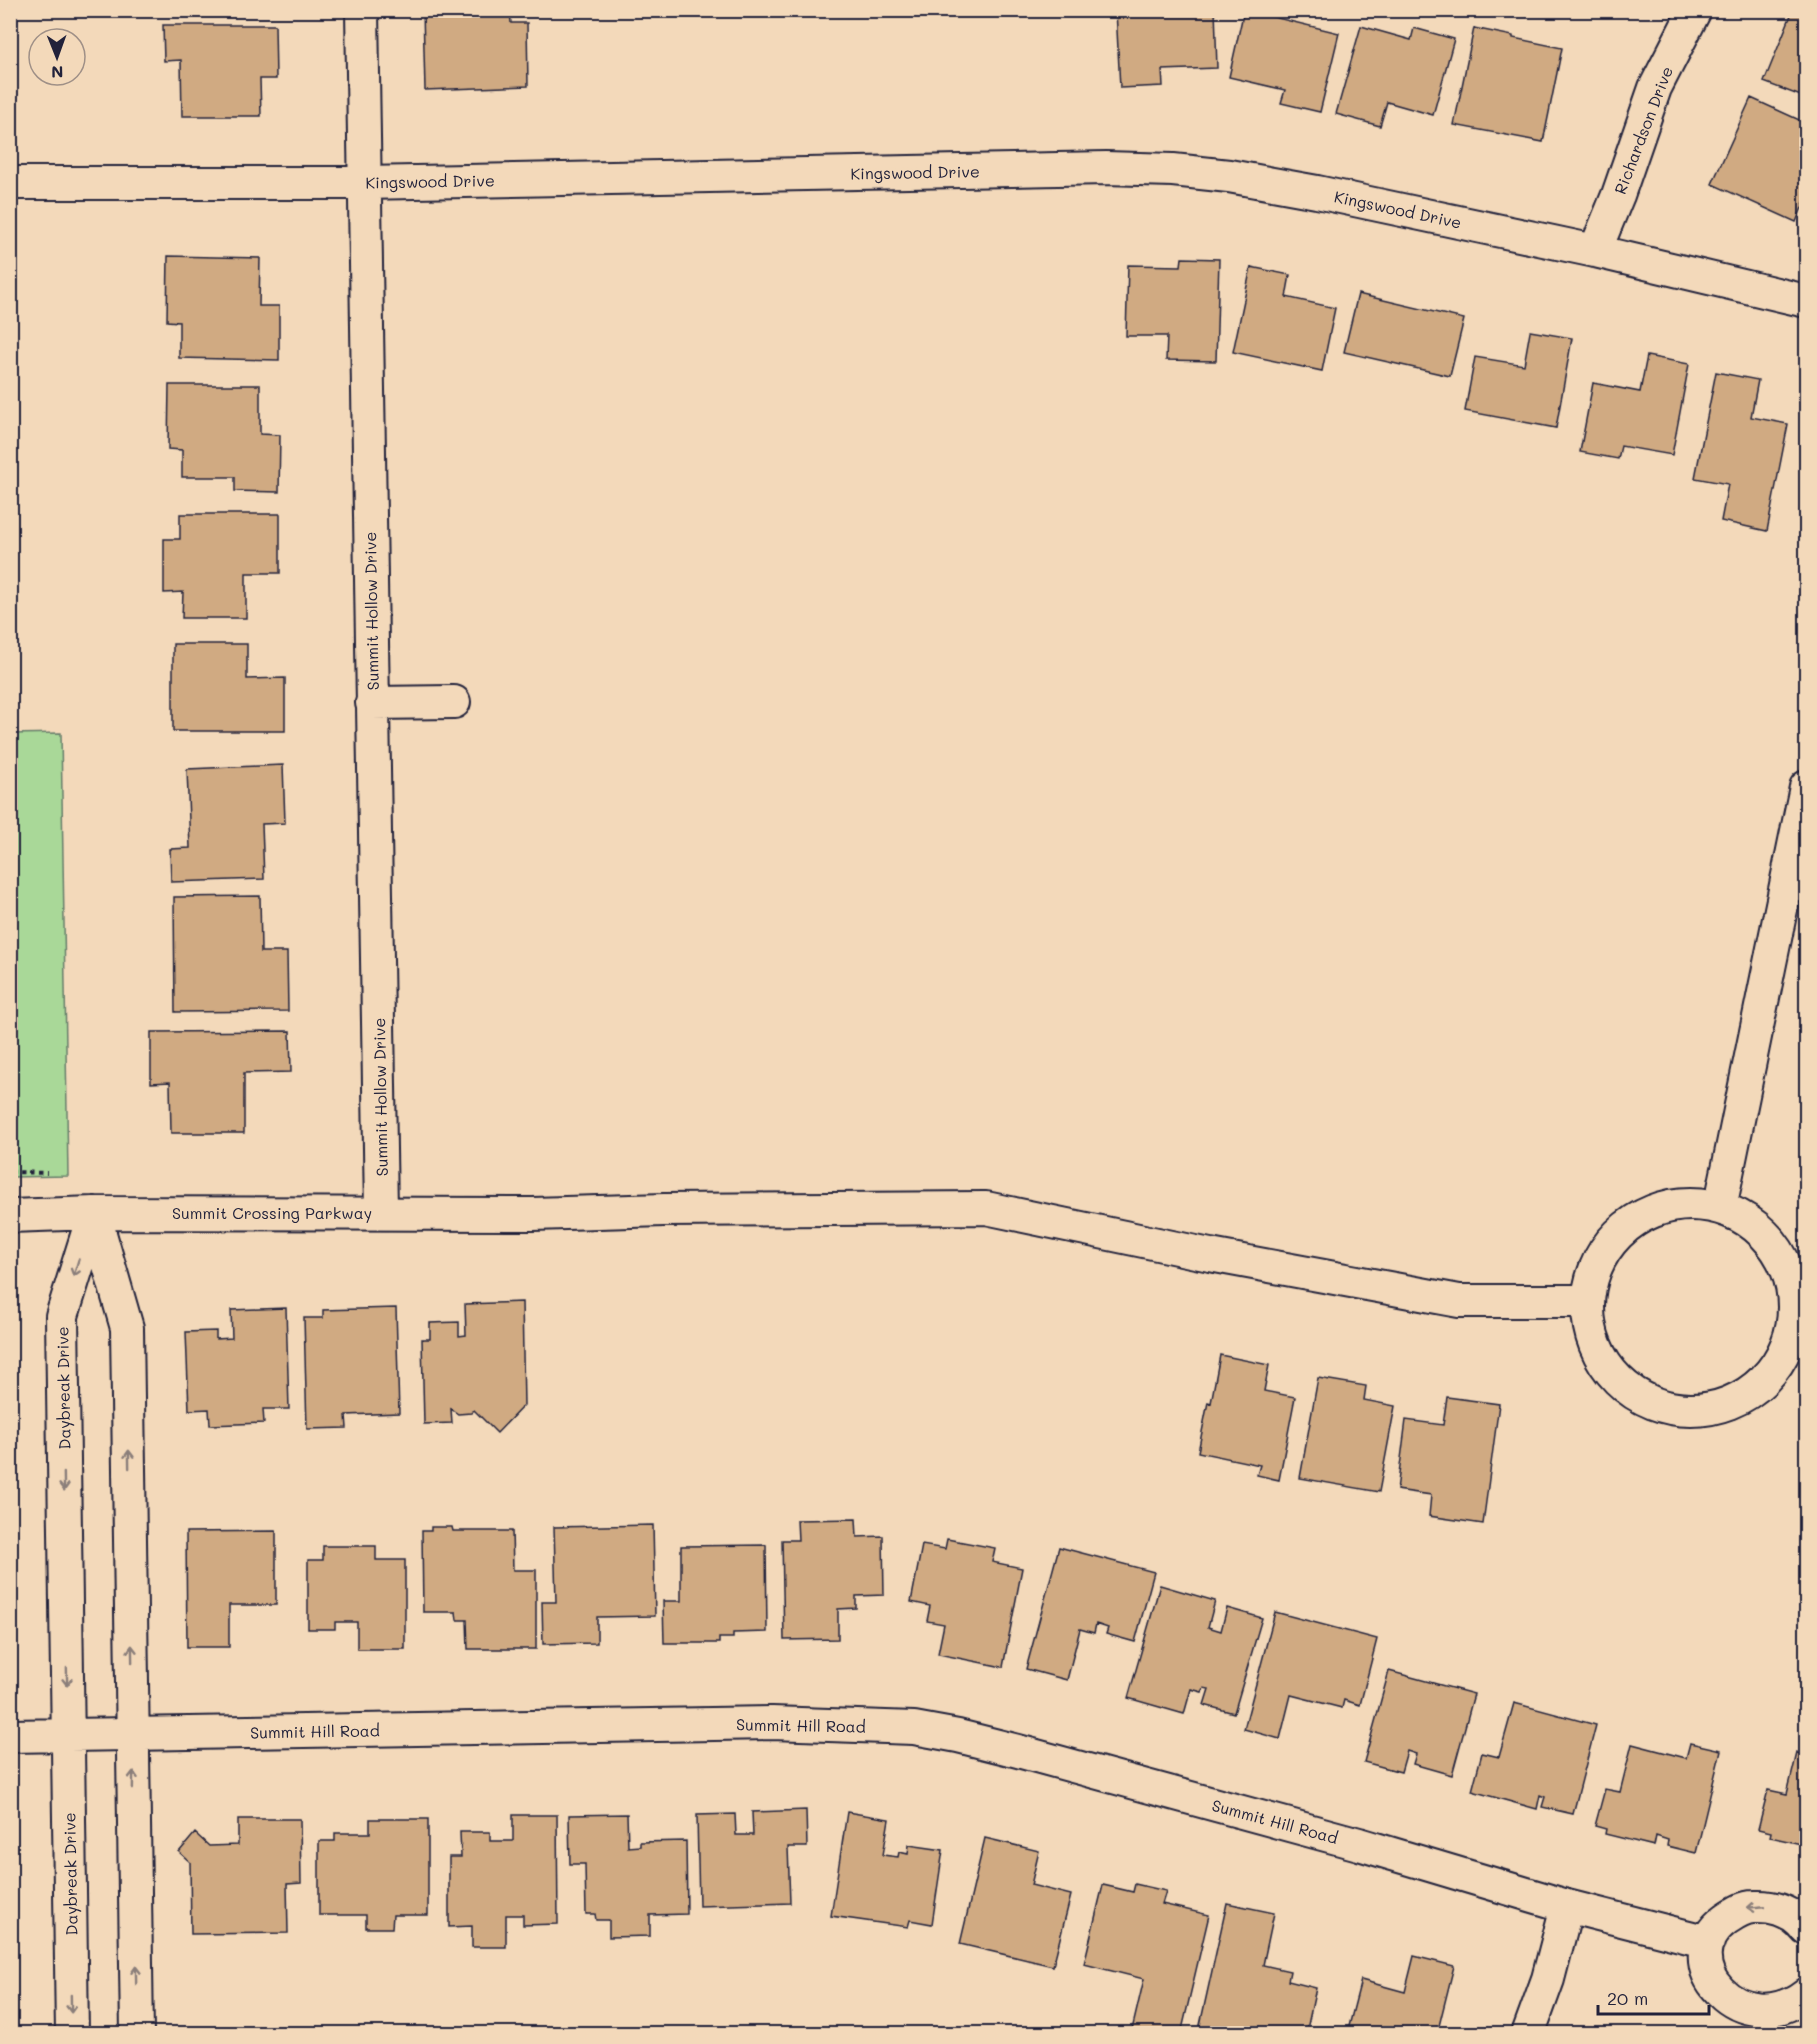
<svg xmlns="http://www.w3.org/2000/svg" width="1817" height="2044" font-family="Mali,sans-serif">
<style>
.green{fill:#a9d898;stroke:#667d6a;stroke-width:1.5}
.building{fill:#d0aa82;stroke:#22223b;stroke-width:1.5}
.lines{fill:none;stroke-linecap:round;stroke-linejoin:round}
.minor-casing{stroke:#22223b;stroke-width:36}
.path{stroke:#22223b;stroke-width:4;stroke-dasharray:4.5 4.5;stroke-linecap:butt}
.minor{stroke:#f3d9ba;stroke-width:32}
.oneway{stroke:#8a7e7a}
.labels{text-anchor:middle;dominant-baseline:central;stroke-width:6;stroke-linejoin:round;paint-order:stroke}
.street-label{font-size:16px;fill:#22223b;stroke:#f3d9ba}
</style>
<rect width="100%" height="100%" fill="#f3d9ba"/>
<filter id="ink" filterUnits="userSpaceOnUse"><feTurbulence type="fractalNoise" baseFrequency=".0167" numOctaves="2"/><feDisplacementMap in="SourceGraphic" scale="12" xChannelSelector="R" yChannelSelector="G"/><feConvolveMatrix kernelMatrix="1 2 1 2 8 2 1 2 1" color-interpolation-filters="sRGB"/></filter>
<g filter="url(#ink)">
<path class="green" d="M61,733L68,1176L11,1177V734Z"/>
<path class="building" d="M423,10H510L511,23H527L528,86L425,90Z
M1116,10H1215L1217,68L1162,70L1163,86L1120,88Z
M1244,10L1339,33L1320,112L1281,103L1285,90L1229,77Z
M1793,10H1806V98L1764,82Z
M163,25H275L276,79H260L261,116H182L181,60L164,61Z
M1361,26L1411,40L1414,28L1454,39L1433,115L1387,102L1380,126L1336,114Z
M1474,28L1513,36V38L1562,48L1543,142L1454,125Z
M1751,98L1806,123V160L1803,169L1806,171V198L1796,222L1712,184Z
M168,256L260,258L259,306H279V360L179,358V322L167,321Z
M1182,258L1219,259L1216,361L1166,360L1167,336H1126L1128,265L1181,266Z
M1251,267L1290,275L1286,297L1335,308L1322,371L1233,352Z
M1358,294L1464,319L1450,376L1344,352Z
M1530,331L1572,338L1556,428L1465,411L1475,357L1524,365Z
M1647,356L1689,364L1672,455L1621,446L1618,459L1580,452L1593,383L1640,392Z
M1716,372L1758,380L1751,417L1788,424L1767,531L1721,521L1728,484L1695,478Z
M169,385H260V434L280,435L279,492L235,491V477H182V450L168,449Z
M180,514H280V573H246V618H182L183,592L164,593V539H180Z
M173,644H247V679L285,678V731H173Z
M283,765L285,823L262,824L264,879L171,882L170,849L190,848L187,769Z
M260,896L261,952H287L288,1011L175,1012L174,897Z
M290,1031L291,1072L244,1073V1133H171L170,1082L151,1083V1032Z
M522,1302L524,1405L497,1433L474,1410L471,1413L458,1414L451,1409L452,1423L424,1424L422,1339H430V1323L459,1322V1336L466,1335L465,1304Z
M286,1308L289,1409H263L264,1423L210,1425L209,1409L189,1410L186,1332L216,1331V1339L232,1338L231,1310Z
M396,1308L399,1413L346,1415L347,1428L307,1429L304,1318H323V1310Z
M1220,1355L1269,1365L1264,1391L1295,1397L1279,1480L1257,1475L1260,1465L1198,1452L1208,1402L1211,1403Z
M1318,1378L1366,1386L1364,1400L1395,1406L1379,1492L1300,1478Z
M1447,1397L1499,1404L1483,1524L1429,1516L1431,1495L1397,1490L1406,1420L1443,1425Z
M856,1519L857,1537L883,1536L884,1595L856,1596V1608L838,1609V1639L784,1640L782,1540H798L797,1520Z
M653,1525L655,1616L597,1617V1643L543,1644L542,1602H556L554,1527Z
M431,1527H452L453,1531H512L513,1570H536V1649H468L467,1620H457L456,1612H423L422,1531H431Z
M276,1531V1605H229V1647H187L186,1532Z
M947,1539L995,1548L992,1562L1022,1568L1003,1667L938,1654L944,1624L927,1621L930,1606L911,1602L922,1545L945,1549Z
M766,1545L767,1632L733,1633V1638H719V1643H664L663,1601H681V1546Z
M323,1546H376V1560H405V1649H357V1622H335V1629H308V1560H323Z
M1059,1547L1154,1572L1135,1642L1106,1634L1108,1628L1096,1624L1094,1633L1080,1629L1067,1680L1026,1669Z
M1160,1585L1215,1601L1208,1627L1221,1631L1227,1608L1262,1618L1234,1713L1204,1705L1209,1689L1204,1688L1202,1692L1191,1689L1184,1714L1128,1698Z
M1275,1612L1377,1639L1360,1705L1344,1700L1342,1708L1291,1695L1280,1739L1244,1729Z
M1389,1671L1474,1694L1452,1775L1413,1764L1416,1754L1407,1751L1401,1772L1364,1762Z
M1514,1703L1596,1725L1573,1814L1542,1807L1545,1797L1540,1795L1537,1809L1472,1791L1482,1753L1499,1757Z
M1690,1743L1721,1750L1696,1853L1667,1846L1668,1840L1656,1836L1654,1846L1605,1834L1606,1829L1595,1826L1605,1789L1620,1792L1632,1744L1686,1758Z
M1797,1753L1806,1756V1845L1770,1837L1771,1832L1758,1829L1768,1790L1787,1794Z
M806,1810L807,1847H788L790,1903L699,1906L697,1815L735,1814L736,1835H753L752,1812Z
M847,1812L889,1819L883,1855L898,1857L899,1852L908,1854L909,1845L943,1850L932,1924L910,1920L908,1927L831,1916Z
M627,1814L628,1847L640,1846V1842L686,1841L687,1914L650,1915V1936L609,1937V1920H596L595,1914H586L585,1864H570L569,1815Z
M513,1815H557L558,1924L523,1925V1915H506V1947H472V1926L449,1927V1857H461L460,1832H490V1841H513Z
M238,1819H300L301,1883L287,1884L288,1933L191,1934L190,1862L179,1852L195,1833L209,1846L238,1845Z
M370,1819H428V1915H393L392,1928H366V1915H319V1841H335V1833H370Z
M985,1838L1039,1851L1031,1885L1071,1895L1053,1966L960,1944Z
M1135,1884L1166,1891L1162,1904L1209,1915L1181,2034H1131L1144,1979L1084,1964L1103,1885L1133,1892Z
M1227,1903L1274,1913L1263,1965L1290,1971L1288,1981L1316,1988L1306,2034H1198Z
M1414,1956L1454,1966L1437,2034H1347L1361,1980L1405,1992Z"/>
<g class="lines">
<g class="minor-casing">
<path id="minor" d="M362,10L381,1212
M10,183H364L1106,168L1173,170L1229,176L1317,192L1595,251L1806,301
M1595,251L1618,195L1655,88L1695,10
M372,703L454,702
M1588 1307a103 103 0 1 1 206 0a103 103 0 1 1-206 0Z
M1720,1208L1806,787
M94,1213L127,1328L137,2034
M10,1216L94,1213L533,1214L664,1210L986,1208L1210,1255L1459,1301H1588
M10,1736L772,1723L914,1728L958,1736L1018,1751L1359,1844L1567,1906L1708,1942
M1806,1929C1793,1912 1775,1906 1754,1907C1743,1907 1735,1913 1726,1919C1667,1962 1743,2044 1806,1994
M72,2034L62,1316L94,1213
M1528,2034L1548,1979L1567,1906"/>
</g>
<path class="path" d="M10,1172L47,1173"/>
<use href="#minor" class="minor"/>
</g>
<defs><path id="oneway-shaft" d="M-6 0H5M1.5-3L5.5 0L1.5 3" fill="none" stroke-width="1.6" stroke-linecap="round" stroke-linejoin="round" transform="scale(1.5)"/></defs>
<g class="oneway">
<use href="#oneway-shaft" transform="translate(76 1268) rotate(107)"/>
<use href="#oneway-shaft" transform="translate(129 1459) rotate(-91)"/>
<use href="#oneway-shaft" transform="translate(64 1482) rotate(89)"/>
<use href="#oneway-shaft" transform="translate(132 1654) rotate(-91)"/>
<use href="#oneway-shaft" transform="translate(67 1677) rotate(89)"/>
<use href="#oneway-shaft" transform="translate(133 1780) rotate(-89)"/>
<use href="#oneway-shaft" transform="translate(1756 1907) rotate(175)"/>
<use href="#oneway-shaft" transform="translate(136 1975) rotate(-91)"/>
<use href="#oneway-shaft" transform="translate(71 2004) rotate(89)"/>
</g>
</g>
<g class="labels">
<g class="street-label">
<text transform="translate(1643 130) rotate(-69)">Richardson Drive</text>
<text transform="translate(915 172) rotate(-1)">Kingswood Drive</text>
<text transform="translate(430 181) rotate(-1)">Kingswood Drive</text>
<text transform="translate(1398 209) rotate(12)">Kingswood Drive</text>
<text transform="translate(371 611) rotate(-91)">Summit Hollow Drive</text>
<text transform="translate(380 1097) rotate(-91)">Summit Hollow Drive</text>
<text x="272" y="1212">Summit Crossing Parkway</text>
<text transform="translate(63 1388) rotate(-91)">Daybreak Drive</text>
<text transform="translate(801 1725) rotate(1)">Summit Hill Road</text>
<text transform="translate(315 1731) rotate(-1)">Summit Hill Road</text>
<text transform="translate(1275 1821) rotate(15)">Summit Hill Road</text>
<text transform="translate(70 1874) rotate(-91)">Daybreak Drive</text>
</g>
</g>
<rect width="1817" height="2044" fill="none" stroke="#f3d9ba" stroke-width="36"/>
<rect x="18" y="18" width="1781" height="2008" fill="none" stroke="#22223b" stroke-width="2" filter="url(#ink)"/>
<g transform="translate(57 57) rotate(179)"><circle r="28" fill="#f3d9ba" stroke="#9f9087" stroke-width="1.5"/>
<path d="M0-4.5L10 22L0 15L-10 22Z" fill="#22223b"/>
<text y="-9" font-size="16" font-weight="bold" text-anchor="middle" fill="#22223b">N</text>
</g>
<path d="M1598 2005v9h111v-9" fill="none" stroke="#22223b" stroke-width="3"/>
<text x="1607" y="2005" font-size="18" fill="#22223b" stroke="#f3d9ba" stroke-width="4.5" paint-order="stroke">20 m</text>
</svg>
